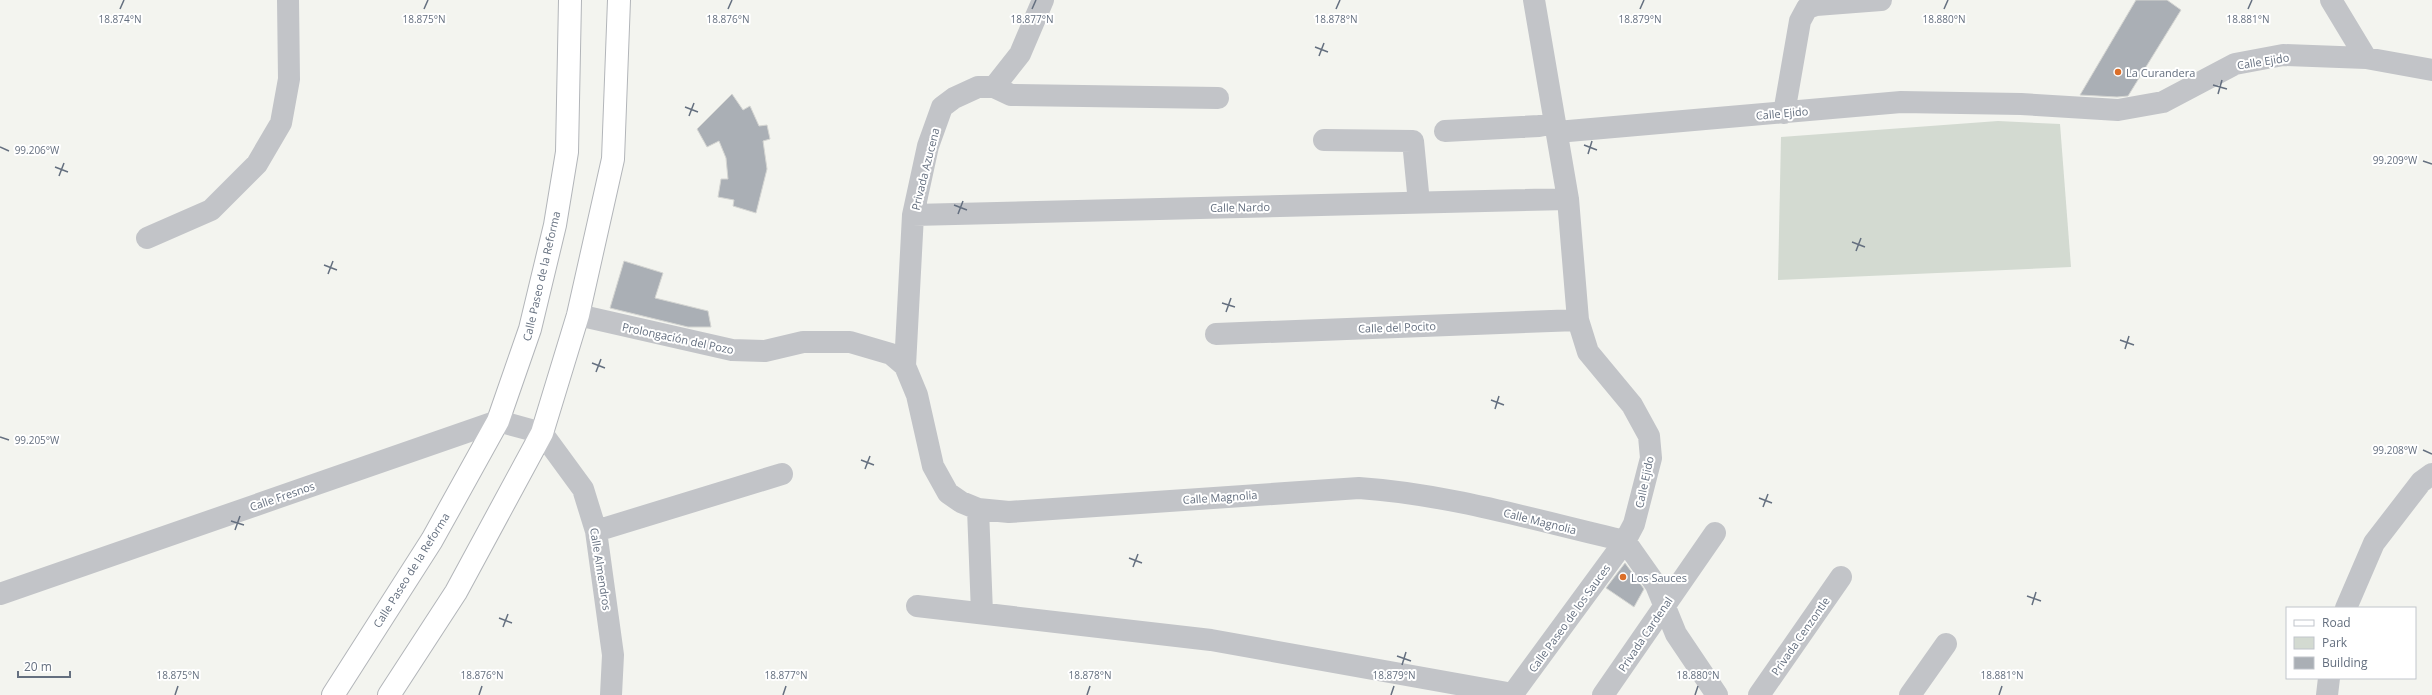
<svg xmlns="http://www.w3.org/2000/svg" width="2432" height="695" font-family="'Open Sans',sans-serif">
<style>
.green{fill:#d3dad1}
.building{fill:#aaafb5;stroke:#d4d5d2}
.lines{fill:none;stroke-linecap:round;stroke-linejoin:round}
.major-casing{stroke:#b2b5b9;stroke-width:24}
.minor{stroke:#c2c4c8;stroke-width:22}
.major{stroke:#fff;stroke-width:22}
.ticks{fill:none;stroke:#646f7f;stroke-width:1.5}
.poi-dot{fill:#db6e28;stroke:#fff;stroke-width:1.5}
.labels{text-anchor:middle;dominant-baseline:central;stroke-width:4;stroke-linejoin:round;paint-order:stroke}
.street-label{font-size:11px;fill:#646f7f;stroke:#fff}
.poi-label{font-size:11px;fill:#646f7f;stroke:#fff;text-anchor:start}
.ticks-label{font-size:10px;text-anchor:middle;fill:#646f7f;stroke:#fff;stroke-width:4;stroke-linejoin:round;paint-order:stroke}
</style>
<rect width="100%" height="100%" fill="#f3f4ef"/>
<path class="green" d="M1998,121L2060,124L2071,267L1778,280L1781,137Z"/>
<path class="building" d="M2136,0H2167L2181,10L2128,96L2117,97L2080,95Z
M732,94L743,110L750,106L759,126L767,125L770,139L763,141L767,169L756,213L733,206L734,200L718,197L721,179H728L726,158L719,141L707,147L697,129Z
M624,261L663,273L655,298L708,311L711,327H688L610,308Z
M1625,563L1644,589L1634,607L1606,588Z"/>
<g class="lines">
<g class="major-casing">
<path id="major" d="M333,695L432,540L498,421L530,329L555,225L567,152L570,0
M389,695L456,592L542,433L578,315L613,159L619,0"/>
</g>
<path class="minor" d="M2331,0L2366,58
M994,87L1020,54L1043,0
M1218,98L1011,95L994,87H978L954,98L942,107L928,146L913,215L905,366L917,395L933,466L948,493L961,502L978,509L1009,512L1359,488C1449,494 1538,521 1625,541
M1784,113L1800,21L1807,8L1816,5L1881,0
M1445,131L1539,126L1555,123
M1557,132L1901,102L2021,104L2118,110L2163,102L2235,64L2283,55L2366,58L2432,70
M1324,140L1413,141L1419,203
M913,215L1568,199
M147,238L211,210L257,164L281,123L289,79L288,0
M578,315L732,350L765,351L803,342H850L891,354L905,366
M1216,334L1578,320
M978,509L982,613
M596,531L782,474
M1625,541L1656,585L1676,634L1717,695
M0,594L498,421L542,433L583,489L596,531L613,655L611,695
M917,606L1211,640L1513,694
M2346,608L2374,543L2421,482L2432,474
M1512,695L1625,541L1634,524L1651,458L1649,436L1632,405L1588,352L1578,320L1568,199L1534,0
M1603,695L1715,533
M1759,695L1841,577
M1910,695L1946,644
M2327,695L2329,678"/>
<use href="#major" class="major"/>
</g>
<path class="ticks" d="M120,9L124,0M424,9L428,0M728,9L732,0M1032,9L1036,0M1336,9L1340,0M1640,9L1644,0M1944,9L1948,0M2248,9L2252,0M1315,47L1328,52M1319,56L1324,43M2213,85L2227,89M2218,94L2222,80M685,107L698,112M689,116L694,103M1584,145L1597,150M0,147L9,151M1588,154L1592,141M2423,161L2432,164M55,167L68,172M59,176L64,163M954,205L967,210M958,214L963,201M1852,242L1865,247M1856,251L1861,238M324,265L337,270M328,274L333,261M1222,303L1235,307M1226,312L1231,298M2120,340L2134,345M2125,349L2129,336M592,363L605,368M596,372L601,359M1491,400L1504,405M1495,409L1499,396M0,437L9,440M2423,450L2432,454M861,460L874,465M865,469L870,456M1759,498L1772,503M1763,507L1768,494M231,521L244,525M235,530L240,516M1129,558L1142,563M1133,567L1138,554M2027,596L2041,601M2032,605L2036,592M499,618L512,623M503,627L508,614M1397,656L1411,661M1402,665L1406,652M175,695L178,686M479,695L482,686M783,695L786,686M1087,695L1090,686M1391,695L1394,686M1695,695L1698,686M1999,695L2002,686"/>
<g class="poi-dot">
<circle cx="2118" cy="72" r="4"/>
<circle cx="1623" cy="577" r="4"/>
</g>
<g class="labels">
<g class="street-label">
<text transform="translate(2263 61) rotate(-9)">Calle Ejido</text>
<text transform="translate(1782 113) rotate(-5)">Calle Ejido</text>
<text transform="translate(925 169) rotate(-76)">Privada Azucena</text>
<text transform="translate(1240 207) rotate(-1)">Calle Nardo</text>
<text transform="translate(541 276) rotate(-77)">Calle Paseo de la Reforma</text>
<text transform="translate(1397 327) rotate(-2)">Calle del Pocito</text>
<text transform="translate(678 338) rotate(12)">Prolongación del Pozo</text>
<text transform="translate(1644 482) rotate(-78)">Calle Ejido</text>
<text transform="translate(282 496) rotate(-19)">Calle Fresnos</text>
<text transform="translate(1220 497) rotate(-4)">Calle Magnolia</text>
<text transform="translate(1540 521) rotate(14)">Calle Magnolia</text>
<text transform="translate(601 569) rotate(81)">Calle Almendros</text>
<text transform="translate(411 570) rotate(-58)">Calle Paseo de la Reforma</text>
<text transform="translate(1569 618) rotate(-54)">Calle Paseo de los Sauces</text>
<text transform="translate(1645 634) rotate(-56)">Privada Cardenal</text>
<text transform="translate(1800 636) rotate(-55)">Privada Cenzontle</text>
</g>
<g class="poi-label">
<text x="2126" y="72">La Curandera</text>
<text x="1631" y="577">Los Sauces</text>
</g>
</g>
<g class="ticks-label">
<text x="120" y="23">18.874°N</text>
<text x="728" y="23">18.876°N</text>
<text x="424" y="23">18.875°N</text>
<text x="1032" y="23">18.877°N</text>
<text x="1336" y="23">18.878°N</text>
<text x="1640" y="23">18.879°N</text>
<text x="1944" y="23">18.880°N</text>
<text x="2248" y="23">18.881°N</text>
<text x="37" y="154">99.206°W</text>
<text x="2395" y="164">99.209°W</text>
<text x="37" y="444">99.205°W</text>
<text x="2395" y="454">99.208°W</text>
<text x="178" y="679">18.875°N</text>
<text x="482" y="679">18.876°N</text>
<text x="786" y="679">18.877°N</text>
<text x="1090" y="679">18.878°N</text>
<text x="1394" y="679">18.879°N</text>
<text x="1698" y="679">18.880°N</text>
<text x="2002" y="679">18.881°N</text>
</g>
<rect x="2286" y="607" width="130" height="72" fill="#ffffff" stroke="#c1c5cc"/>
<rect x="2294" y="620" width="20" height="6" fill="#ffffff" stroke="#c1c5cc"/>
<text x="2322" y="627" font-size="12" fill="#646f7f">Road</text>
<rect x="2294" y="637" width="20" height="12" fill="#d3dad1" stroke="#c1c5cc"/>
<text x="2322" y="647" font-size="12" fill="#646f7f">Park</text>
<rect x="2294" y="657" width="20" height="12" fill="#aaafb5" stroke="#c1c5cc"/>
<text x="2322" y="667" font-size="12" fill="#646f7f">Building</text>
<path d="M18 671v6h52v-6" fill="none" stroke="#646f7f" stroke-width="2"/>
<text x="24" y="671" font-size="12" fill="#646f7f" stroke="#ffffff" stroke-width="3" paint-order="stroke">20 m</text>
</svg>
